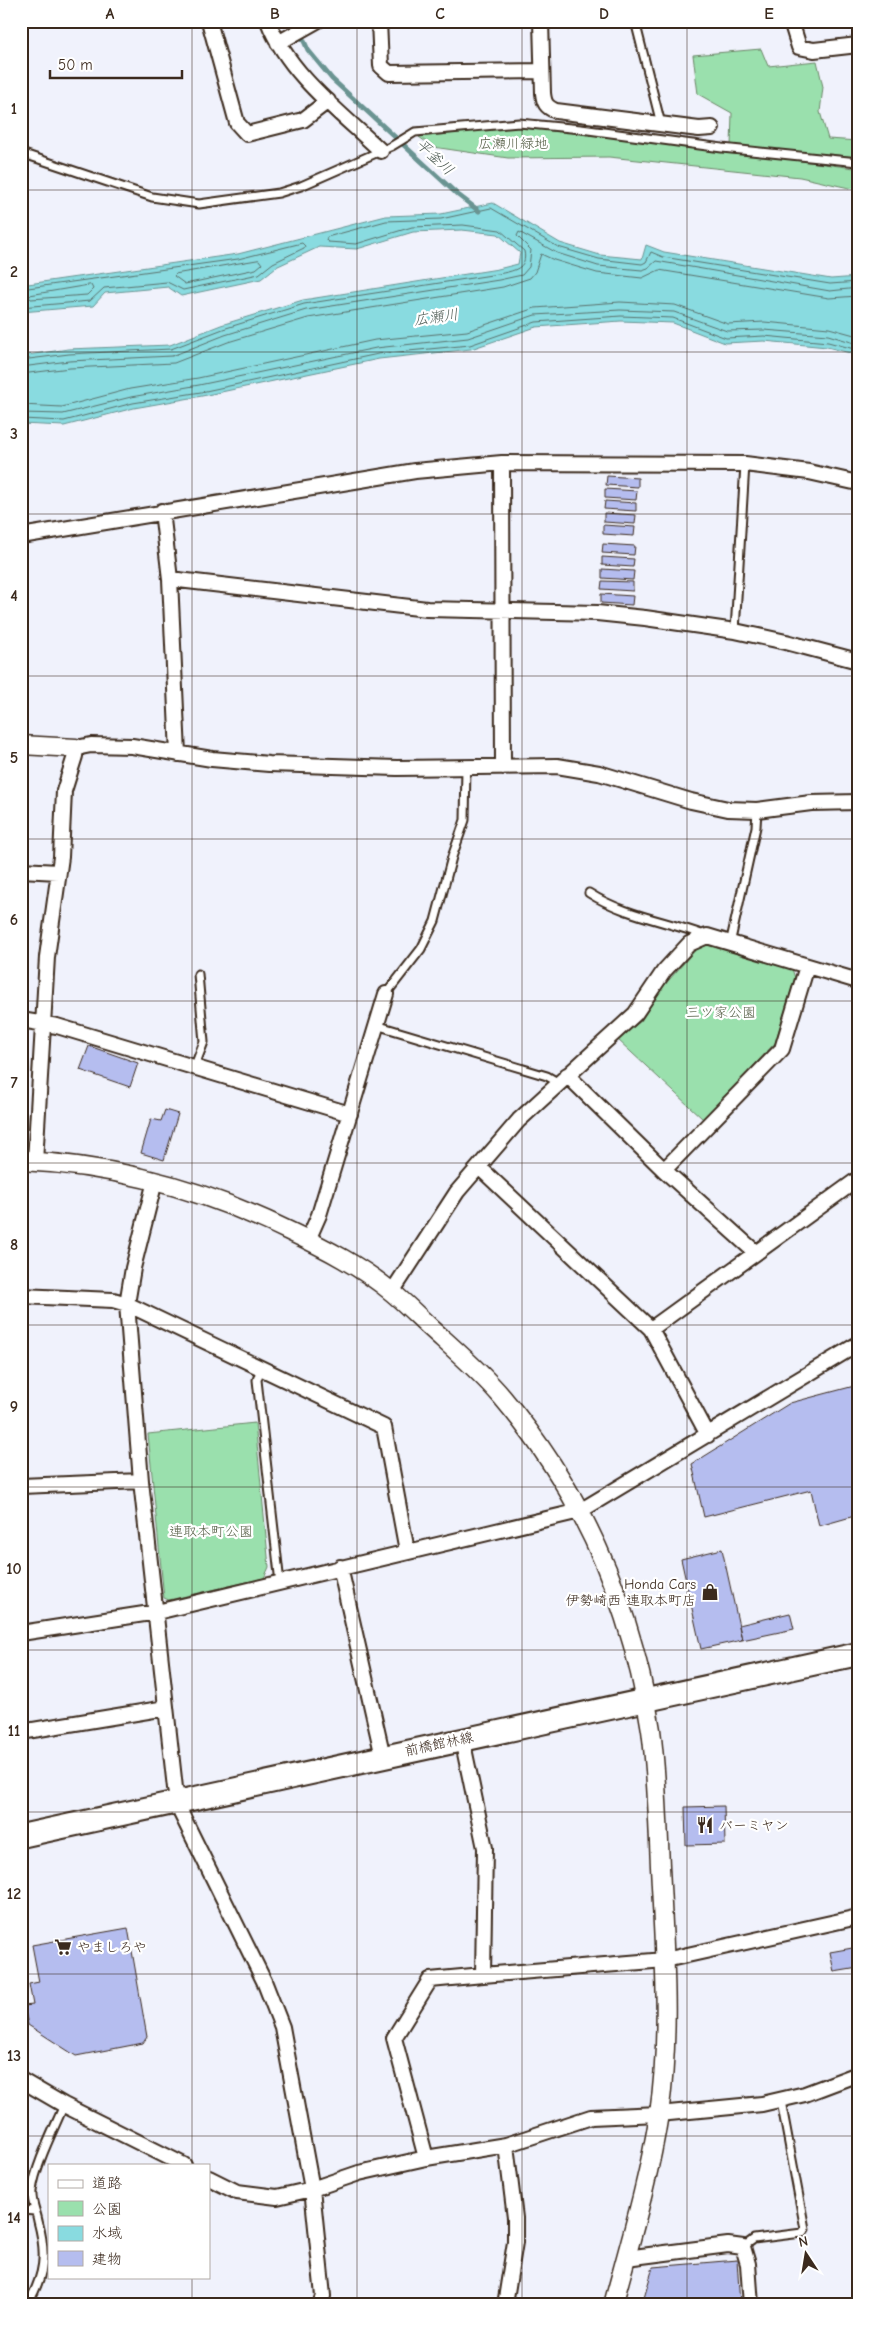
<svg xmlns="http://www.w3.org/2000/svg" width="879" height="2326" font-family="'Comic Neue','Klee One',sans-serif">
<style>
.green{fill:#9ae0ad;stroke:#6a8566}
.water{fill:#89dbe0;stroke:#6a9492}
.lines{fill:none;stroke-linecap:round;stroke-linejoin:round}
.shore{stroke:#5a716c;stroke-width:1}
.stream{stroke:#6a9492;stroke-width:5}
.building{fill:#b5bdef;stroke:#3b2a1e}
.service-casing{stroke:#3b2a1e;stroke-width:11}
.minor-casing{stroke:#3b2a1e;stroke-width:18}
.tertiary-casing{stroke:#3b2a1e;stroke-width:21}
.primary-casing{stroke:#3b2a1e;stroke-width:26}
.service{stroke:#fff;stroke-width:7}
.minor{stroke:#fff;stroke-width:14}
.tertiary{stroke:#fff;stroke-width:18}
.primary{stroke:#fff;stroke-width:22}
.grid{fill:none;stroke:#3b2a1e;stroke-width:1;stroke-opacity:0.55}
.labels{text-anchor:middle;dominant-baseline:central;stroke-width:4.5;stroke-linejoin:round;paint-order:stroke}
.park-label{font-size:14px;fill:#586149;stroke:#fff}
.poi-label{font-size:14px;fill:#3b2a1e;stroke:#fff;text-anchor:start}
.street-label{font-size:14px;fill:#3b2a1e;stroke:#fff}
.water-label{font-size:15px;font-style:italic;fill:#525f58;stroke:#fff}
.neatline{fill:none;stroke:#3b2a1e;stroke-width:2}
.grid-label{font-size:16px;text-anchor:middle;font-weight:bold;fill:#3b2a1e}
</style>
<rect width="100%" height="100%" fill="#f0f2fc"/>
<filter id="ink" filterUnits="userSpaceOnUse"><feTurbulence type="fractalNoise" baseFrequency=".02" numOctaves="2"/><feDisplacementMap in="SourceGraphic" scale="10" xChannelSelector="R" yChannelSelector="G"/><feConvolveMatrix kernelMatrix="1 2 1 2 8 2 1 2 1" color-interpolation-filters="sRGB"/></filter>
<g filter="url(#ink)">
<path class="green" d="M761,49L768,66L817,61L823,87L820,112L828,139L858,141V157L731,146L732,113L698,94L693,55Z
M512,127L561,129L854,168L858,169V190L800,177L609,157L508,158L433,147L419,137Z
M708,945L792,969L795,978L775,1043L703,1119L617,1039L641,1021L662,988L697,948Z
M255,1423L269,1567L264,1578L169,1600L164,1598L148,1434Z"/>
<path class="water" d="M493,203L560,243L600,255L642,259L646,245L664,252L831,279L858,277V355L827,347L764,341L725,343L673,323L621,321L536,327L471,349L379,359L202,396L134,408L64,426L21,424V356L68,349L170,345L221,325L303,300L498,269L518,264L520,253L498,234L462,230L413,232L357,249L319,247L276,267L261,279L181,296L168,287L105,293L93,306L21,312V285L238,254L386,216L441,214Z"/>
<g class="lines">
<path class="shore" d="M259,260L262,264L256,269L185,284L174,276L176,274Z
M91,285L93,289L87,295L31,299L29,297L31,295Z
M21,289L238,259L302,243L305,246L304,248L273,263L259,274L183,290L167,282L104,288L90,301L21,307
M21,360L69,354L171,349L223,329L304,304L498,274C513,271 528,269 524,251L500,230L463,225L412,227L356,244L328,242L326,240L327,237L386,221L441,219L491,208L558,247L599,259L642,264L646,262L651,252L663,257L830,284L858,282
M21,367L69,361L172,356L225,335L306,310L499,280L522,275L529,267L531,250L517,236L519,232L557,253L598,266L642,270L648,268L656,261L830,291L858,288
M21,374L70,368L174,363L228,342L308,318L503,287L530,278L535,272L541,254L554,260L597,273L642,278L659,270L829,298L858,296
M21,405L62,407L130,389L198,378L375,340L467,331L535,308L620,302L675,305L728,324L764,322L829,328L858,336
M21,413L63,414L131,397L199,385L376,348L468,338L535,315L620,310L674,312L727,331L764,330L828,335L858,344
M21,419L64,421L133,403L201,392L378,354L470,345L536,322L621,316L673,318L726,338L764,336L828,342L858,350"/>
<path class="stream" d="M295,21L308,50L332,79L458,195L479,211"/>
</g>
<path class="building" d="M607,476L638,478V487L606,485Z
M605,489L637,491L636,500L605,498Z
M605,501L636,503V511L604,509Z
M604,513L636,515L635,524L604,522Z
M603,525L635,527L634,536L603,534Z
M603,544L635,546L634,555L602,553Z
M602,557L634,559L633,567L602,565Z
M602,569L634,571L633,580L602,578Z
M602,581L633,582V591L601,589Z
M601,594L633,596L632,605L601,603Z
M89,1046L138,1063L130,1087L80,1070Z
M165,1110L178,1114L164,1160L141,1153L151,1119L161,1121Z
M858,1385V1515L819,1526L811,1490L704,1517L692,1464L790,1403Z
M722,1549L742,1640L701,1649L681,1559Z
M790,1613L794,1629L742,1640L739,1625Z
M724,1806L725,1844L686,1845L685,1807Z
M128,1928L147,2037L143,2043L76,2056L28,2025L24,2006L33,2005L29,1984L39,1982L32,1945Z
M858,1947V1968L834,1972L830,1952Z
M737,2260L740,2305H642L653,2267Z"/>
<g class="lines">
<g class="service-casing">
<path id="service" d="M635,21L661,124
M21,153L152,197L199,204L279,193L301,186L392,146L415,132L519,123L581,129L722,148L858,162
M735,631L745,464
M589,893C623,915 666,921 704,935
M730,944L756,827L757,810
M386,994L421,949L435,921L452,857L465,820L466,768
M376,1025L547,1076L559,1083
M194,1068L204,1042L198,974
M261,1368L257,1380L280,1583
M21,2210L35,2211
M743,2247L754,2239L802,2233L805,2229L781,2101
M27,2305C45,2275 47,2254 38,2221C36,2210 31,2202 32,2191C35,2166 54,2129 64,2105"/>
</g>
<g class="minor-casing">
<path id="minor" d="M209,21L237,123L247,134L303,120L328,101
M268,21C288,74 341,113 381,151
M379,21L381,66L389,73L542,71
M541,21L543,93C544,103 546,107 556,111L699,129L712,128
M791,21L799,47L814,50L858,45
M278,43L317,21
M502,463L503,767
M162,511L170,579L178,754
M21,536L415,471L502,463L745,464L809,472L858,483
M170,579L427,609L597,613L645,618L735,631L786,642L858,661
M21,870L58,872
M21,1020L57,1026L350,1114
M567,1075L664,1170L755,1252
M35,1162L47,957L61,857L64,791L75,756L76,748L91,745L132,746L212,759L269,764L397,768L557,766L599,773L691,801L728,809L757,810L811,803L858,802
M479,1167L651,1329L708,1435
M664,1170L782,1049L807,966
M155,1181L133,1268L127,1304L141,1481L175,1788L182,1815L264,1981L282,2027L312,2189L323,2296L320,2305
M308,1240L319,1215L386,994
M392,1292L457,1192L519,1120L635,1014L664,971L689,944L707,936L858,981
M21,1296L113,1300L127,1304L384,1427L407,1551
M651,1329L858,1179
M21,1486L141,1481
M340,1567L383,1757
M21,1633L157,1612L580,1511L858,1344
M21,1732L166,1708
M462,1739L485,1848L483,1975L665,1960L858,1917
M21,2080L64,2105L184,2165
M426,2158L394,2038L430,1980L483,1975
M209,2178L237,2192L277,2197L312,2189L359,2173L426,2158L506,2145L591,2117L659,2114L762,2104L805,2094L858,2074
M626,2258L728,2245L743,2247L748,2264L751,2305
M505,2305L515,2242V2218L506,2145"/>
</g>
<g class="tertiary-casing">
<path id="tertiary" d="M21,745L76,748
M21,1161C115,1165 205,1190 289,1231C325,1248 362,1267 393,1293C406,1304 419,1317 432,1329C455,1350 481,1372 502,1397C583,1493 632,1606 651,1730C657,1775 658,1821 660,1866C664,1948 671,2032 659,2114C649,2179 630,2242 613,2305"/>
</g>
<g class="primary-casing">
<path id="primary" d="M21,1836L858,1654"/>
</g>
<use href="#service" class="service"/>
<use href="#minor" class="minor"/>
<use href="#tertiary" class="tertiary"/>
<use href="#primary" class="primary"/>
</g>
</g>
<path class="grid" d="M192,21V2165M357,21V2305M522,21V2305M687,21V2305M21,190H858M21,352H858M21,514H858M21,676H858M21,839H858M21,1001H858M21,1163H858M21,1325H858M21,1487H858M21,1650H858M21,1812H858M21,1974H858M21,2136H858M192,2277V2305"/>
<defs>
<g id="shop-bare" transform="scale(1.35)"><path d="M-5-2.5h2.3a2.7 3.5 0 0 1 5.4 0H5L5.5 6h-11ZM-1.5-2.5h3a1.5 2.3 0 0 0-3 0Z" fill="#3b2a1e" stroke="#fff" stroke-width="2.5" paint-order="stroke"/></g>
<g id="restaurant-bare" transform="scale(1.35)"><path d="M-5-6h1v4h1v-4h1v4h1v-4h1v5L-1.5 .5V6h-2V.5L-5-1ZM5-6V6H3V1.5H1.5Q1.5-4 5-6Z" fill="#3b2a1e" stroke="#fff" stroke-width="2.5" paint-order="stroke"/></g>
<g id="supermarket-bare" transform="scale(1.35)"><path d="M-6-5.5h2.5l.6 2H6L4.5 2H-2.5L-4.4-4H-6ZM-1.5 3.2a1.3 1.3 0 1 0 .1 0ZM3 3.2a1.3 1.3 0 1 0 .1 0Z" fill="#3b2a1e" stroke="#fff" stroke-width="2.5" paint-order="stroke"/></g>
</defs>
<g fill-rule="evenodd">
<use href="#shop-bare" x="710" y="1592"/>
<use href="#restaurant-bare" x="705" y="1825"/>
<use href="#supermarket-bare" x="63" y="1947"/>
</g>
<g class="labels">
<g class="park-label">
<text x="513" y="143">広瀬川緑地</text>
<text x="721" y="1012">三ツ家公園</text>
<text x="211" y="1531">連取本町公園</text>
</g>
<g class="poi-label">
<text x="696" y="1584" text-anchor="end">Honda Cars<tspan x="696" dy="16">伊勢崎西 連取本町店</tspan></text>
<text x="719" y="1825">バーミヤン</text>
<text x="77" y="1947">やましろや</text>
</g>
<g class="street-label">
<text transform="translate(439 1744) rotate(-12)">前橋館林線</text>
</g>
<g class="water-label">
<text transform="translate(435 157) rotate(43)">平釜川</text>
<text transform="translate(436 317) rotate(-8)">広瀬川</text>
</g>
</g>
<rect width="879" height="2326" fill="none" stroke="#fff" stroke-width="55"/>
<rect x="48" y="2164" width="162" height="115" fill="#ffffff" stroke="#b1aaa5"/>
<rect x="58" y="2180" width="25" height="8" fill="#ffffff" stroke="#b1aaa5"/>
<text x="92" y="2188" font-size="15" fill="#3b2a1e">道路</text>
<rect x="58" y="2201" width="25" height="15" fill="#9ae0ad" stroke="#b1aaa5"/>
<text x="92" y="2214" font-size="15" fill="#3b2a1e">公園</text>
<rect x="58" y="2226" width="25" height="15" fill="#89dbe0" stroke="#b1aaa5"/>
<text x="92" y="2238" font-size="15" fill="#3b2a1e">水域</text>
<rect x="58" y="2251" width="25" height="15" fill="#b5bdef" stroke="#b1aaa5"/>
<text x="92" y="2264" font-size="15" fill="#3b2a1e">建物</text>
<g transform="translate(806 2254) rotate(348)" stroke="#ffffff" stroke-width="4" paint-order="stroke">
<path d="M0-4L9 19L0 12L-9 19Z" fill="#3b2a1e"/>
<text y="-8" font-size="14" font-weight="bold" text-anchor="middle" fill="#3b2a1e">N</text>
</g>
<path d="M50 70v8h132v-8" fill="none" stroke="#3b2a1e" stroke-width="2.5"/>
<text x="58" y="70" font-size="15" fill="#3b2a1e" stroke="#ffffff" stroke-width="4" paint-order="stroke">50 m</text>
<rect x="28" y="28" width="824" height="2270" class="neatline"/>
<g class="grid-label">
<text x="110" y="19">A</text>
<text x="275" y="19">B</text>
<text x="440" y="19">C</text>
<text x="604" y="19">D</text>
<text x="769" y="19">E</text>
<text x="14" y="114">1</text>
<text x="14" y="277">2</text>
<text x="14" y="439">3</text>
<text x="14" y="601">4</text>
<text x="14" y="763">5</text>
<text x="14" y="925">6</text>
<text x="14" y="1088">7</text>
<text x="14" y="1250">8</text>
<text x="14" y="1412">9</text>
<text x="14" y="1574">10</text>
<text x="14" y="1736">11</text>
<text x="14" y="1899">12</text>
<text x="14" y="2061">13</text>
<text x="14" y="2223">14</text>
</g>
</svg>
